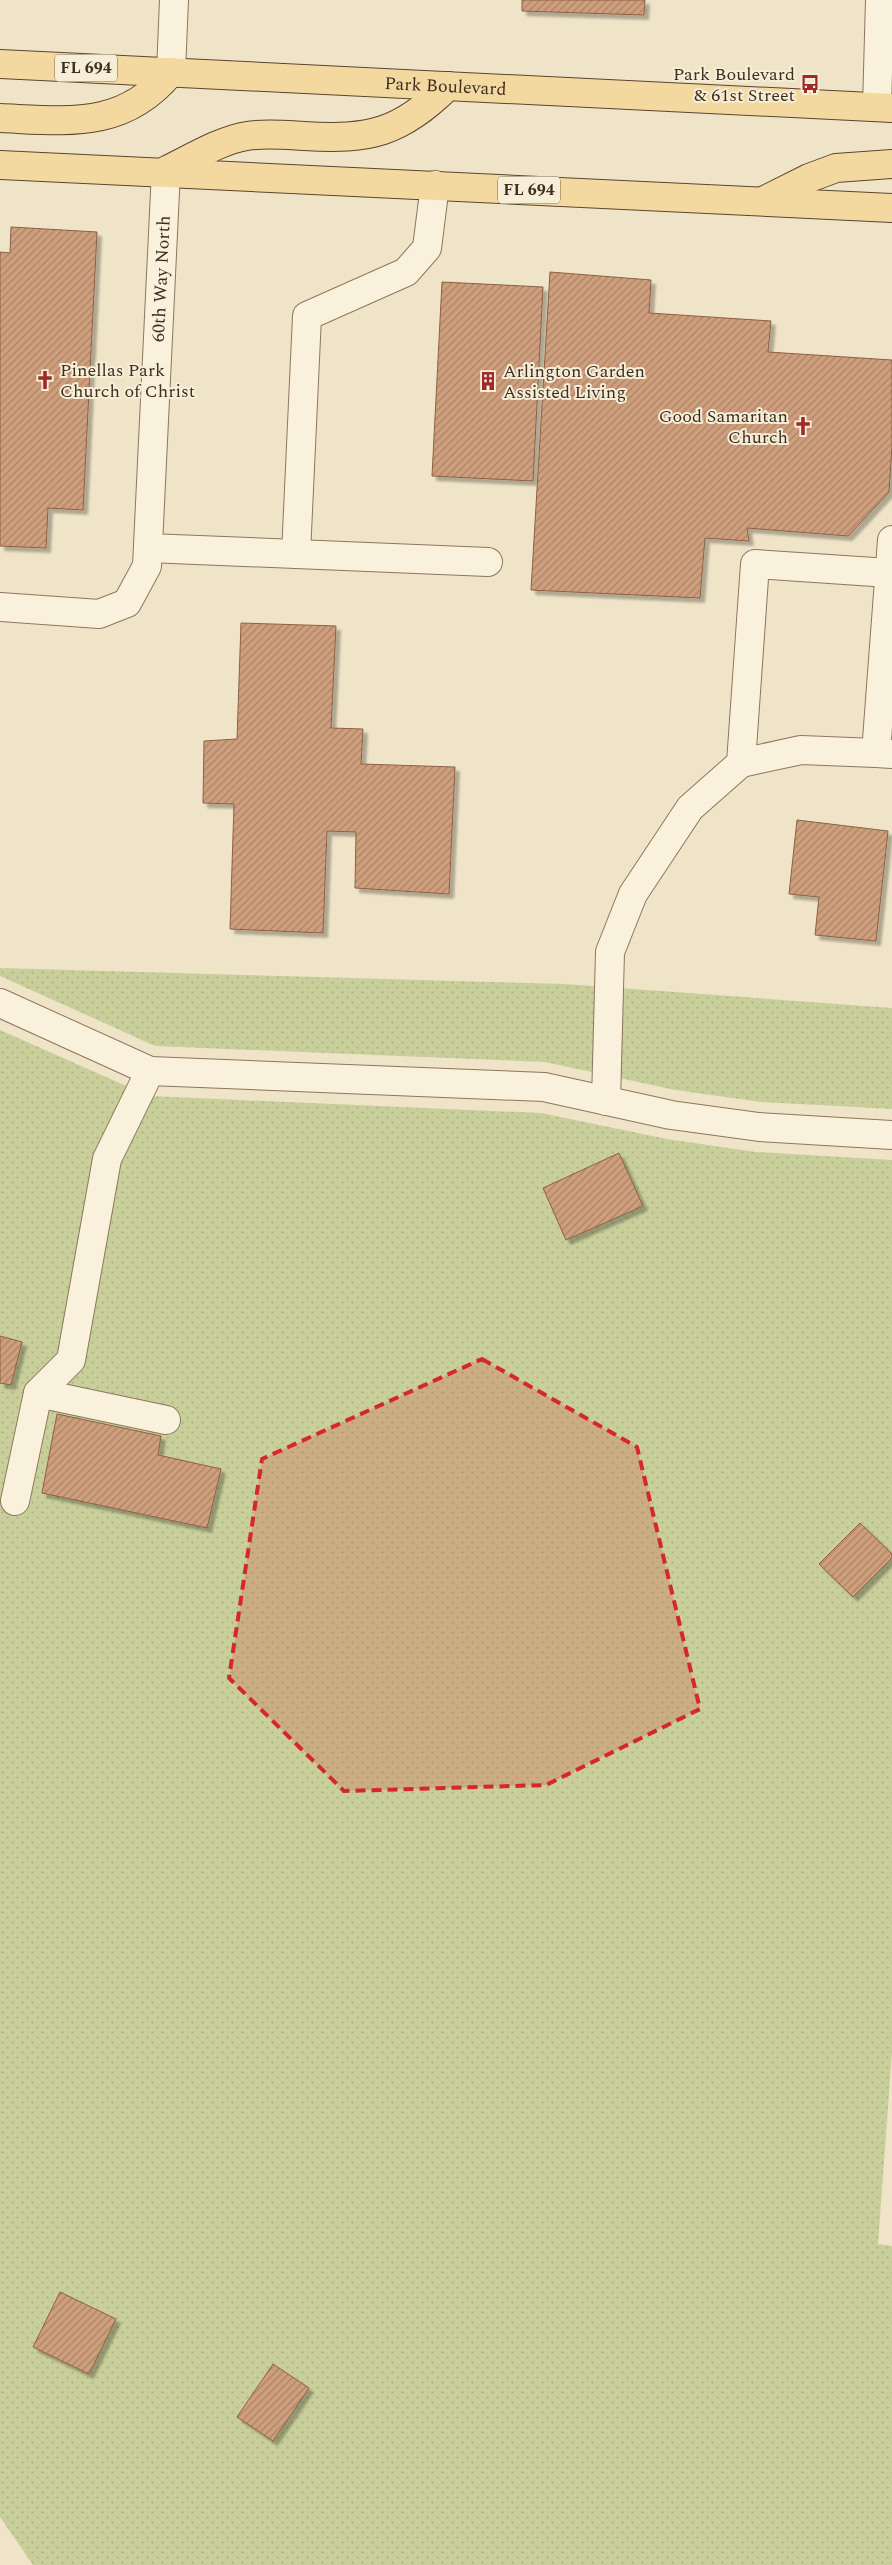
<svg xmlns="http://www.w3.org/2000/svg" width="892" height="2565" font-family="Spectral,serif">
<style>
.park{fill:url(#park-dots)}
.building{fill:url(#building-hatch);stroke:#8d5f41;filter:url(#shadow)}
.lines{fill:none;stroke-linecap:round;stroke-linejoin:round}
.minor-casing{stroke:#8d765c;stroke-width:30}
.major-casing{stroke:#5b4430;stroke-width:30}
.minor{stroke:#faf1dc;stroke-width:28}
.major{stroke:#f3d9a0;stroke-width:28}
.marked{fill:#d62828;fill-opacity:0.2;stroke:#d62828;stroke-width:4;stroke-dasharray:10 6;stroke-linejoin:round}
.labels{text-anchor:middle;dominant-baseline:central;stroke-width:4;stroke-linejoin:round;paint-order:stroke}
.shield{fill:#f7eed8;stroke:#756857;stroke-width:1}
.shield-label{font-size:16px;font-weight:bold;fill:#3d2e20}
.poi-label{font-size:18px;fill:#3d2e20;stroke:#f7eed8;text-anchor:end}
.street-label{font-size:18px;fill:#3d2e20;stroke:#f7eed8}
</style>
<defs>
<pattern id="park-dots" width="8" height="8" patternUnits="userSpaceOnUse" patternTransform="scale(1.25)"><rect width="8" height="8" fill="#c9cf9b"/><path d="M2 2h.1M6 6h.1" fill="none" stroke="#aeb285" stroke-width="1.8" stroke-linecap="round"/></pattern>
<pattern id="building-hatch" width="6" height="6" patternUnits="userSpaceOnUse" patternTransform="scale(1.25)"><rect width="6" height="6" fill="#cf9f7d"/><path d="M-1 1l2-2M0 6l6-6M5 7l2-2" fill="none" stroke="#a98266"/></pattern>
<filter id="shadow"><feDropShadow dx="4.5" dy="4.5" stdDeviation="1" flood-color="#0004"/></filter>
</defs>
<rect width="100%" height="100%" fill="#f0e4c8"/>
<path class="park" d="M0,968L565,984L892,1008V1109L761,1102L675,1090L545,1062L155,1046L0,976Z
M0,1030L149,1096L541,1113L667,1139L756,1152L892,1160V2052L878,2244L892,2246V2565H33L0,2517Z"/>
<path class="building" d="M522,0H645L644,15L522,11Z
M11,227L97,232L83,510L48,508L46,548L0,546V252L10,253Z
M550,272L651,280L649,313L771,321L768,352L892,360V447L889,492L848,536L747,528L749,541L705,538L700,598L531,590Z
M442,282L543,287L533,481L432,476Z
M241,623L336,626L331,728L363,729L361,764L455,767L449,894L355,888L356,832L327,831L323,933L230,929L234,804L203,803L204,741L237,739Z
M797,820L888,831L876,941L815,935L819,897L789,894Z
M619,1153L643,1206L566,1240L543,1188Z
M0,1336L22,1342L11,1385L0,1383Z
M57,1414L161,1436L158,1455L221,1469L207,1528L42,1493Z
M860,1523L892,1554V1558L853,1597L819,1564Z
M60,2292L116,2319L89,2374L33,2347Z
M273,2364L309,2388L273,2441L237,2417Z"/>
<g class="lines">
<g class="minor-casing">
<g id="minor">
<path d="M171,72L174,0"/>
<path d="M877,107L880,0"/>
<path d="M892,540L876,753L892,754"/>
<path d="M148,548L296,554L307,316L406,272L427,248L435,185"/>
<path d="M296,554L488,562"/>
<path id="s1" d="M0,607L99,614L127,603L147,566L166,171"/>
<path d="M741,763L755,564L889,573"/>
<path d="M0,1003L150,1071L544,1087L671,1115L759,1127L892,1135"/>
<path d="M606,1101L610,952L633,894L690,808L741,763L801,750L876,753"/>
<path d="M38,1393L166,1420"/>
<path d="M15,1501L38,1393L71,1360L107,1159L150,1071"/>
</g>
</g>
<g class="major-casing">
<g id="major">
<path id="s2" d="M0,64L892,108"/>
<path d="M0,118C67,121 123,130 171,72"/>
<path d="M0,165L892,208"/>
<path d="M167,170C190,159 221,140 247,136C265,133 286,135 304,136C370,140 400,133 448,86"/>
<path d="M763,201L809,178L836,168L892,164"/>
</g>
</g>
<use href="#minor" class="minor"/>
<use href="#major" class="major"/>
</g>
<path class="marked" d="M482,1359L637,1447L700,1709L546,1785L344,1791L229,1678L262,1459Z"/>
<defs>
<g id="bus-bare" transform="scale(1.5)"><path d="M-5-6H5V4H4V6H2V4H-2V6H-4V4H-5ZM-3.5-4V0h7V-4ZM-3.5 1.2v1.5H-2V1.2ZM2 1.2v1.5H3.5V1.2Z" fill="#9e2a2b" stroke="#f7eed8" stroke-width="2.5" paint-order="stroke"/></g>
<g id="church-bare" transform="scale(1.5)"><path d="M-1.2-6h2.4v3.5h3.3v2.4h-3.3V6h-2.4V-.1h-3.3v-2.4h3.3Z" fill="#9e2a2b" stroke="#f7eed8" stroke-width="2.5" paint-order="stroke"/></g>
<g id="building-bare" transform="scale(1.5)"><path d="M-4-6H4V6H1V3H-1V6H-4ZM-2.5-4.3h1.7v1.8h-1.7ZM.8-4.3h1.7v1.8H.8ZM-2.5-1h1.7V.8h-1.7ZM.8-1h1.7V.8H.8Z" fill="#9e2a2b" stroke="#f7eed8" stroke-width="2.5" paint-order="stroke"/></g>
</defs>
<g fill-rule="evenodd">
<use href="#bus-bare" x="810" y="84"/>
<use href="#church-bare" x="45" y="380"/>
<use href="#building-bare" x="488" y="381"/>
<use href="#church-bare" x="803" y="426"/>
</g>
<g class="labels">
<g class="shield">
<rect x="55" y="54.5" width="62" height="27" rx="4"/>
<rect x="498" y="176.5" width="62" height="27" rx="4"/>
</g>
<g class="shield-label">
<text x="86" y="68">FL 694</text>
<text x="529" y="190">FL 694</text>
</g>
<g class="poi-label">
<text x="795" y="74">Park Boulevard<tspan x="795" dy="21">&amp; 61st Street</tspan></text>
<text x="60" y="370" text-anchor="start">Pinellas Park<tspan x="60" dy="21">Church of Christ</tspan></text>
<text x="503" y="371" text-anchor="start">Arlington Garden<tspan x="503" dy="21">Assisted Living</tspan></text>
<text x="788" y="416">Good Samaritan<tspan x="788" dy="21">Church</tspan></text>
</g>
<g class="street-label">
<text stroke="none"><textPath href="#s2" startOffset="446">Park Boulevard</textPath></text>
<text stroke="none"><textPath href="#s1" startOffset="459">60th Way North</textPath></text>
</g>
</g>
</svg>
